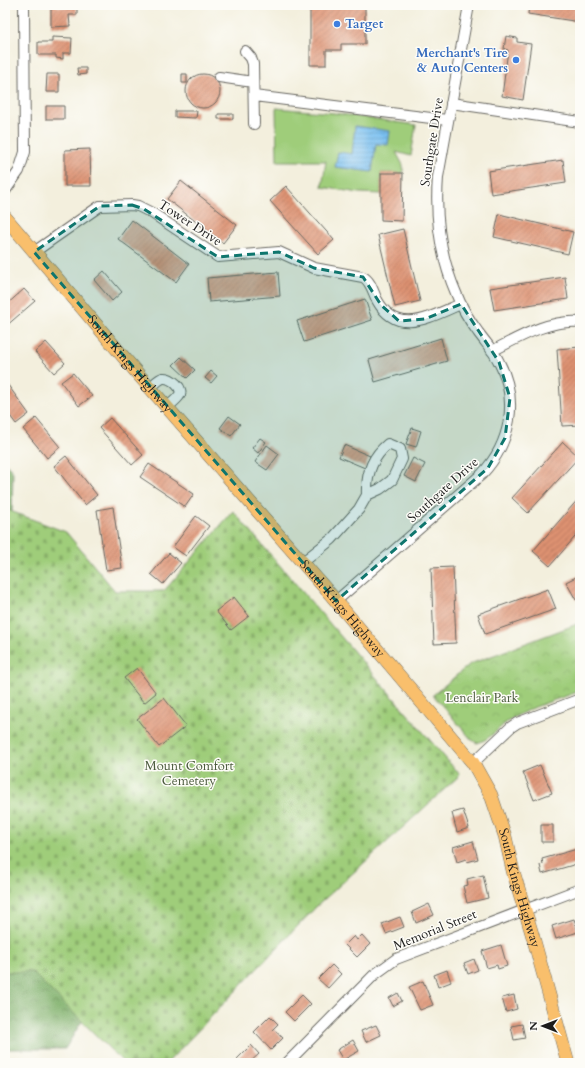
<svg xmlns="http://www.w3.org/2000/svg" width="585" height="1068" font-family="Cardo,serif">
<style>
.grass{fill:#9fcd7a;stroke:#5e744b}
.forest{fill:url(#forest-crowns);stroke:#4e6643}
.cemetery{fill:url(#cemetery-stones);stroke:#5e744b}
.park{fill:url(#park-crowns);stroke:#5e744b}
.water{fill:url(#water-rules);stroke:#4a6e86}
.building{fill:url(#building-hatch)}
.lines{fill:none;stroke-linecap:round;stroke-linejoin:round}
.minor-casing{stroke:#676660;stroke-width:12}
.major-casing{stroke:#676660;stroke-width:14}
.minor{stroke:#fff;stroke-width:10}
.major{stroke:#f9bf6c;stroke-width:13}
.marked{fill:#0f766e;fill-opacity:0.2;stroke:#0f766e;stroke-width:3;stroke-dasharray:8 5;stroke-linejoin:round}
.shop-dot{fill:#3f7fe0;stroke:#fdfcf7;stroke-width:1.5}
.labels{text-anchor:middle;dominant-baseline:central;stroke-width:3;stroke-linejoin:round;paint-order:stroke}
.shop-label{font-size:13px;font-weight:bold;fill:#366cbe;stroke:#fdfcf7;text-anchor:start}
.street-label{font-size:13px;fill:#1c1c1c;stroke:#fdfcf7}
.park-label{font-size:13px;fill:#4a5a3d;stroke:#fdfcf7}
</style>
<defs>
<pattern id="forest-crowns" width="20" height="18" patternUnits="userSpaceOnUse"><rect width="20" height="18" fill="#7fb06a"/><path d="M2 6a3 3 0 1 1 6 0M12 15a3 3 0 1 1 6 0" fill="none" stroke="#678e56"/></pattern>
<pattern id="cemetery-stones" width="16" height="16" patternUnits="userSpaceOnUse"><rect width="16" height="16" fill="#9fcd7a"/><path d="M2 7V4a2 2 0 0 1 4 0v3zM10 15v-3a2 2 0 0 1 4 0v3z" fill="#88af69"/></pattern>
<pattern id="park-crowns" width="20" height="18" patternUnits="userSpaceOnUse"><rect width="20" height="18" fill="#9fcd7a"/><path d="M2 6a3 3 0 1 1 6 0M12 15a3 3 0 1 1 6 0" fill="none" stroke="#88af69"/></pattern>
<pattern id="water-rules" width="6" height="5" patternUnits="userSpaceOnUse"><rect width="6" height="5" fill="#79bff0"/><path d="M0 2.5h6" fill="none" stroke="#68a4cd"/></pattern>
<pattern id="building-hatch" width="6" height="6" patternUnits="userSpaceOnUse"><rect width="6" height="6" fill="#dd9171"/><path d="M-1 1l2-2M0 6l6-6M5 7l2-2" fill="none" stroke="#b2765c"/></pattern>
</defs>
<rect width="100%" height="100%" fill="#fdfcf7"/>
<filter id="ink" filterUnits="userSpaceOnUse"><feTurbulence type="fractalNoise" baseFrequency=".025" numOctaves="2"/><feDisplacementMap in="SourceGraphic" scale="8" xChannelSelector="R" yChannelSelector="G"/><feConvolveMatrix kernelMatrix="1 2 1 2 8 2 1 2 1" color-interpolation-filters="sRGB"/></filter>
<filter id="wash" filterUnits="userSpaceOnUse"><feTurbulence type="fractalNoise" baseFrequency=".012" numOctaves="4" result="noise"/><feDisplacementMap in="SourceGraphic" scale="16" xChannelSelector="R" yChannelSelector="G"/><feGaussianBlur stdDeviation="0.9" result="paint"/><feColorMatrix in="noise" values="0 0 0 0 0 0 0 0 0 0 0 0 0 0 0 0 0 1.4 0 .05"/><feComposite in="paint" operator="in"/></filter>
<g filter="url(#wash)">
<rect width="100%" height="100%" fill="#f3efdd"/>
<path class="grass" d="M276,108L334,113L416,125L411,156L396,152L403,165V173H381V194L359,193L322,187L326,161H277Z"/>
<path class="forest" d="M5,463L13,472L12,512L5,509Z
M32,971L82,1021L65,1049H5V972Z"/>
<path class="cemetery" d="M5,509L66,532L115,591H164L233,511L460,775L316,907L167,1063H124L32,972H5Z"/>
<path class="park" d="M580,623V691C557,700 531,706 510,720C499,727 490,740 477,743L472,740L433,695L470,664Z"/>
<path class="water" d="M355,126L390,131L388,145L376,144L372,172L335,167L338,152L352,154Z"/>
<g id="blocks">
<path class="building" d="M51,5H58V7H77V15H69L70,26L51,27Z
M310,5H365V44H341V50H326V65H310Z
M529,5H580V22L528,14Z
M506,36L517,38V42L531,44L523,100L502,96L508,50L504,49Z
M52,37L72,38L71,53H63V59L56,58V55H38V42H52Z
M77,68H86V74L78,75Z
M186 91a17 17 0 1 1 34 0a17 17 0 1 1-34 0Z
M47,74H59V92H46Z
M182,74H187V83H182Z
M46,106H64V119H46Z
M175,111H197L196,118L175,117Z
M218,114H233V119H218Z
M90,149L91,186H65V150Z
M563,160L566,183L491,194L488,171Z
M381,173H403L402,221L381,220Z
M181,181L237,225L223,243L167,199Z
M286,186L334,240L318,254L270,201Z
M499,214L573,232L568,254L494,237Z
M132,220L189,264L176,282L118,239Z
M403,229L420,301L395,307L378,235Z
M104,271L122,292L112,301L94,280Z
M278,272L280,296L209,302L207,278Z
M565,277L568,299L494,310L490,288Z
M24,289L35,301L5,327V306Z
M365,299L372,320L304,342L297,321Z
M441,338L447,361L375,382L369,360Z
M46,342L65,363L54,373L35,352Z
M580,347V425L562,426L557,349Z
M181,357L195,370L187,378L173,365Z
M211,371L217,376L211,383L205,378Z
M73,373L92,396L79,406L61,382Z
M5,381L29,414L16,424L5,409Z
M229,416L240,424L231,436L220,428Z
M36,418L60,447L47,458L23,429Z
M110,418L143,455L132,465L99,428Z
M412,428L421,431L416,447L406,444Z
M260,438L266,442L258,453L252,448Z
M563,442L579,457L528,513L512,498Z
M267,445L279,454L267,470L255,462Z
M344,445L370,456L365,468L339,457Z
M66,456L97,495L85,505L54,466Z
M413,458L425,464L416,482L404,476Z
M149,464L194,494L185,507L140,477Z
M580,497V531L550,566L533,551Z
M113,507L122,568L106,570L97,510Z
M196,516L209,526L186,556L173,547Z
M169,553L181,563L163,584L151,574Z
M453,567L456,643L434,644L431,568Z
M580,575V598L576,600L566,582Z
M548,589L556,609L485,634L478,614Z
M234,597L249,616L231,630L216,611Z
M137,668L156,693L144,703L124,678Z
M164,698L186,726L159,747L137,719Z
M540,765L552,793L534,800L523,772Z
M463,810L469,828L457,832L452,813Z
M541,825H553V842H541Z
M473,841L478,859L467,862L466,859L457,862L453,847Z
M577,849L580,863L542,874L540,865L543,864L542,859Z
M483,875L488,898L467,903L463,886L468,885L467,879Z
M429,904L434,915L416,923L412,912Z
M400,917L404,927L386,934L382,924Z
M574,919L578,932L556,939L552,926Z
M362,935L370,944L357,957L345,945L354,936L357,940Z
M501,945L507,966L498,969L497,965L487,968L482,951Z
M474,959L478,970L468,974L464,963Z
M332,965L341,974L328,988L318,979Z
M447,970L451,982L438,987L434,975Z
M423,981L433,1005L420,1010L409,987Z
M398,993L402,1001L393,1006L389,998Z
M302,995L311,1004L294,1021L285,1012Z
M514,995L517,1009L506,1012L502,998Z
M270,1016L278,1024L273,1029L283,1038L271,1050L254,1032Z
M522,1024L525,1038L514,1040L511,1026Z
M376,1025L381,1035L366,1042L361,1031Z
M353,1040L359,1051L343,1060L337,1050Z
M251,1045L259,1054L249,1063H242L237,1059Z
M5,1061H24V1063H5Z"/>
</g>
</g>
<g filter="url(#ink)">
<use href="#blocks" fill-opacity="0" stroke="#676660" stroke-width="1"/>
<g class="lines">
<g class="minor-casing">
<path id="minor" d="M245,51L251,58L253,64L254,124
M219,77L253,82
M254,96L447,120
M451,103L580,122
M5,191L19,171L25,152L24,5
M34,252L100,206L132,205L138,206L152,213L218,257L279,252L314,268L363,277C371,281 373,292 377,300C398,338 431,316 461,304
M492,351C518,338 549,319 580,322
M150,388C154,385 158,379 163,378C171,377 185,389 179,396C176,400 171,404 167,407
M303,562L332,539L359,509L367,495L380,489L392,480L402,459L400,449L388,444C372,457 366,475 367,495
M336,601L482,474C511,443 519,400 499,362C494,351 485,342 478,332C469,320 461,306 456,293C440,256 435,217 438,177L469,5
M473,763L511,727L517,723L580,699
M287,1063L374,975L396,959L580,889"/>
</g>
<g class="major-casing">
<g id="major">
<path id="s1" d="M5,217L138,374L331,595L473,763L491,795L505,836L513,871L533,937L568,1063"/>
</g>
</g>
<use href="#minor" class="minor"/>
<use href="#major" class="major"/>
</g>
</g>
<path class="marked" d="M132,205L144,209L218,257L279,252L314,268L363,277L381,305L399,321L425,319L461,304L499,362L510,398L505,438L488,468L336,601L34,252L100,206Z"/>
<g class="shop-dot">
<circle cx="337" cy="24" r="4"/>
<circle cx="516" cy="60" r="4"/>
</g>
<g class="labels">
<g class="shop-label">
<text x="345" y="24">Target</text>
<text x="508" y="53" text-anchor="end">Merchant's Tire<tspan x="508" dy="15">&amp; Auto Centers</tspan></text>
</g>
<g class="street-label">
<text transform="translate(432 142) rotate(-81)">Southgate Drive</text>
<text transform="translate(190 223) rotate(33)">Tower Drive</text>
<text stroke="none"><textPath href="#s1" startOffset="193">South Kings Highway</textPath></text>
<text transform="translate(443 490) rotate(-42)">Southgate Drive</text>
<text stroke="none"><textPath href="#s1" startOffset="517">South Kings Highway</textPath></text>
<text stroke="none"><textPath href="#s1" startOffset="853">South Kings Highway</textPath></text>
<text transform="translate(435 930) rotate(-22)">Memorial Street</text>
</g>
<g class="park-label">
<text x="482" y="698">Lenclair Park</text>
<text x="189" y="766">Mount Comfort<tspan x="189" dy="15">Cemetery</tspan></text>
</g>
</g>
<rect width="585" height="1068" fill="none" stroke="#fdfcf7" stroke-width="20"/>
<g transform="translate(543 1026) rotate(270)" stroke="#fdfcf7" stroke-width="3" paint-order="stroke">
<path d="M0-3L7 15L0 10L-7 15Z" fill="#1c1c1c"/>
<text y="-6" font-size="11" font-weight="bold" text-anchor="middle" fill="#1c1c1c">N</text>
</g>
</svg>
